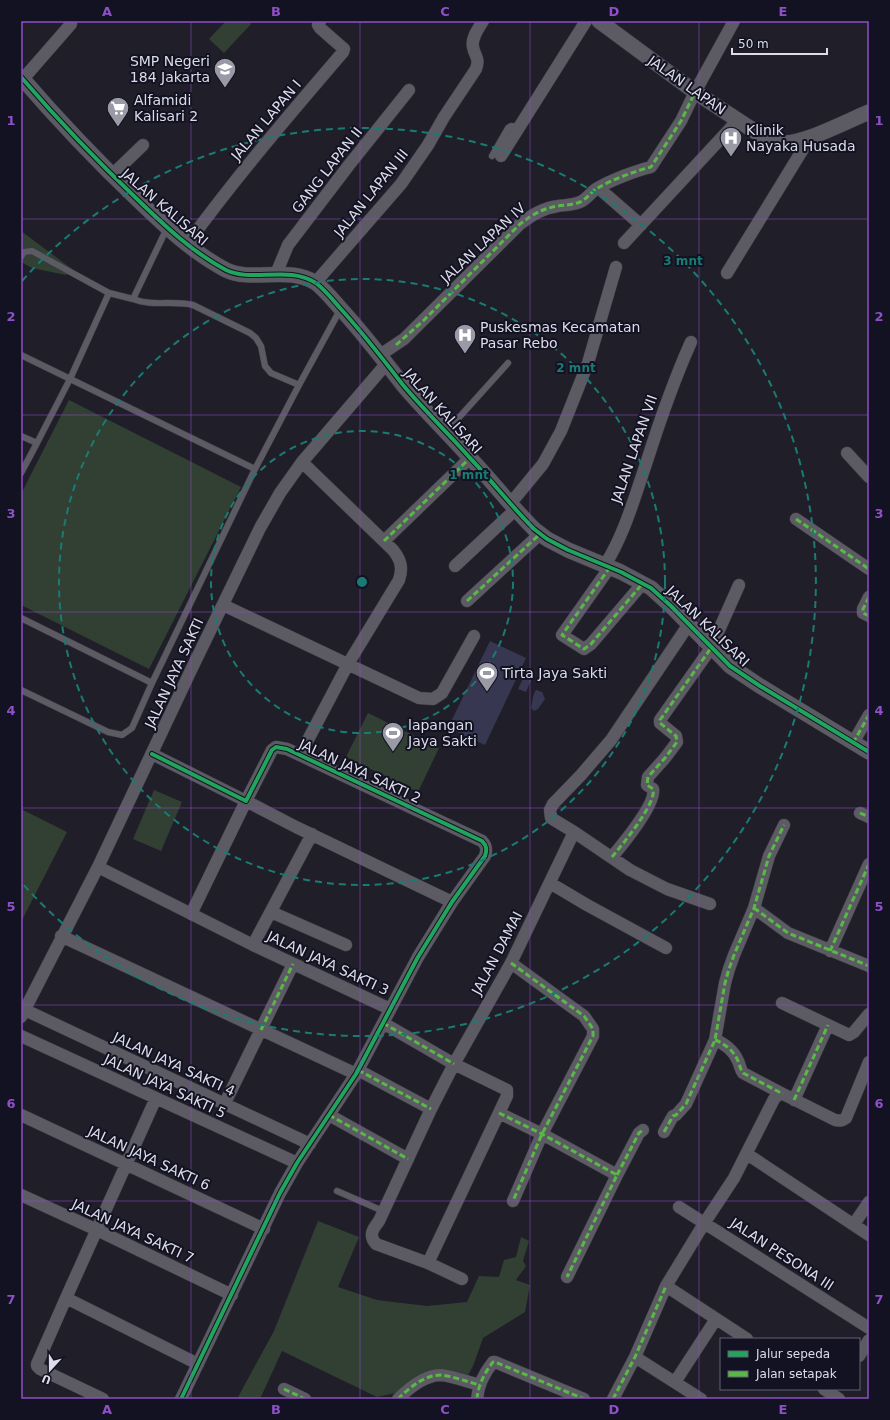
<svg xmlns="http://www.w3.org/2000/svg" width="890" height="1420" font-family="'DejaVu Sans',sans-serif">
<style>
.green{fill:#314033}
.water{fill:#383751}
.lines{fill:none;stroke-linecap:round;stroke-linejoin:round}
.service-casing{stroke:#3c3c44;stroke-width:7}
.minor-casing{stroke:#3c3c44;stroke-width:13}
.tertiary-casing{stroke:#3c3c44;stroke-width:16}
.service{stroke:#5c5b63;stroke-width:6}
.minor{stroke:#5c5b63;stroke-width:12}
.tertiary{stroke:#5c5b63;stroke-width:15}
.quiet{stroke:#58b947;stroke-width:3;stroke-dasharray:6 3;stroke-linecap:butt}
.cycleway-casing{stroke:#131223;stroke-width:6}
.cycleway{stroke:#20a55d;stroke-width:4}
.grid{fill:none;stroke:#8e4fc7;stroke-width:1;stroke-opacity:0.55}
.ring{fill:none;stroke:#197b74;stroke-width:2;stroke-dasharray:7 5}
.labels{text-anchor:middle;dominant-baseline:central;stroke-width:4;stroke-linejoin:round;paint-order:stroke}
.poi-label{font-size:14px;fill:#dcdde9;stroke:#131223;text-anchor:start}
.street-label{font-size:14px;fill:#dcdde9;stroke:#131223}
.centre{fill:#197b74;stroke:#131223;stroke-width:2}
.ring-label{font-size:12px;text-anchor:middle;font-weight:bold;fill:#197b74;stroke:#131223;stroke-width:4;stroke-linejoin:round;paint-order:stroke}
.neatline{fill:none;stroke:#8e4fc7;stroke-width:1.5}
.grid-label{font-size:13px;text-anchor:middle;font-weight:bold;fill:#8e4fc7}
</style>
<rect width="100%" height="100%" fill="#201f29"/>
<path class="green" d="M226,21H248L251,24L224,53L209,39Z
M21,231L72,269L66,275L32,268L21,262Z
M69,400L241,487L149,669L21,605V494Z
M368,713L439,748L418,792L346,757Z
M154,790L182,802L161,851L133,839Z
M21,809L67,832L21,922Z
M318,1221L359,1237L338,1287L377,1300L427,1306L467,1302L479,1276L499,1277L504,1260L516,1257L521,1237L529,1241L523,1261L526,1266L516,1280L530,1285L525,1312L483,1338L473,1366L466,1379L427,1371L400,1392L377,1397L282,1351L260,1399H237L274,1331Z"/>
<path class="water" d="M490,641L526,658L485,745L448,728Z
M527,670L534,673L526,692L518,689Z
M536,690L542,692L545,699L538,709L534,711L531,708C533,701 532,696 536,690Z"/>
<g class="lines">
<g class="service-casing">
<path id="service" d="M492,156L508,128L511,126L520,127
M21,257L24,252L32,251L109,293
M133,299C153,307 173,300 193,305L250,333L256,338L261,346L265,366L271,373L299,385
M21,355L255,469
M446,432L508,363
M21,436L37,443L70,379L109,293L133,299L167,228
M21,473L37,443
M21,618L152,683
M21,690L108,732L122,735L132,728L152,683L255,469L299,385L340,310
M337,1191L383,1211"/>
</g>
<g class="minor-casing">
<path id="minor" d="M23,79L71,24
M501,156L586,21
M112,175L143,145
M602,191L641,225
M624,243L738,120
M187,244C236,177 289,115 343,52L344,49L320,28L318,25L320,21
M727,273L811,136
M276,274L288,245L349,165L409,90
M315,283L401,184L428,145L444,117L476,69C480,58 475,57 473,47C471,38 478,29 483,21
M380,355L404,339L520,224C532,215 543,208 558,206C565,205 573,205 580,202C587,199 590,193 596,189C611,180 635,171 651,167L681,121L695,92L734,21
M847,453L869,477
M510,504L543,464L561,431L588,363L616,267
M796,519L869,569
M384,541L470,458
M605,565C624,535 634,499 646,464C659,423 673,382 691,342
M455,566L515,510
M610,567L562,635L584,649L591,644L643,583
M869,597L863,609V613L869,616
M467,601L540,534
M223,605L419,698L433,699L442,693L474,636
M853,743L869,715
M152,754L246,801L272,750L276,747L287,749L482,841C487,846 487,850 485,856L452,902L418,957L356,1074L297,1163L280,1193L181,1399
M300,755L348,664L399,580C403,568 401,560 393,550L302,462
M860,813L869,817
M574,832L630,870L667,889L710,904
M612,857C622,845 657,803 653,789L647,785L648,777L665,758L677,742L676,736L660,723V720L711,648L739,585
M98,867L253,945L390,1009
M550,883L587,905L666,948
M754,908L788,933L869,966
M271,912L346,945
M191,914L246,801L296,827L452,902
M61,936L356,1074
M253,945L312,834
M830,951L869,864
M511,963L584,1016L593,1029V1036L542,1134L513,1201
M782,1003L849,1035L854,1032L869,1014
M25,1010L310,1144
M21,1017L98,867L192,668L260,528L280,493L302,462L387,363
M383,1023L454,1064L507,1090V1096L428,1263
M21,1036L297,1163
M715,1040C724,1043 734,1051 738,1061C740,1065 740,1069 743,1073L783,1094
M358,1070L431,1109
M794,1100L828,1025
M224,1105L293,964
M499,1113L542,1134L617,1175L567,1277
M21,1115L264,1229
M329,1115L408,1159
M664,1132L673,1116L676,1115L686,1104L715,1040L725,983L729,969L734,955L754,908L769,856L784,825
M747,1154L869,1235
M617,1175L639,1133L643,1130
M21,1195L97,1230L232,1295
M679,1207L869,1328
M854,1224L869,1202
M462,1279L428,1263L376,1244C368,1235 373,1229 379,1221L431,1109L454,1064L511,963L574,832L551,818L550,810L553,804L581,775L611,740L689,624
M666,1286L747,1339
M66,1298L198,1364
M859,1356L869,1340
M635,1357L701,1399
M675,1382L716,1319
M284,1389L305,1399
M824,1389L839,1399
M103,1399L40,1369L37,1366V1364L66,1298L156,1098
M398,1399C409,1388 424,1375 441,1375C452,1376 468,1382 480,1385
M477,1399C478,1385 485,1372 493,1362H495L584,1399
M613,1399L635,1357L666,1286L705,1222L734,1178L774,1099L778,1095L783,1094L835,1120C840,1121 842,1121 846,1118L869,1062"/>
</g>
<g class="tertiary-casing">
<path id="tertiary" d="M599,21L695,92L765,138C771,141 777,143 784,143C808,142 845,122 869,112
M21,77C58,120 97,161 138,200C165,226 192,252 226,270C253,283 288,265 316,283C325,290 333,300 340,308C363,333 383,359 403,385C424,410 448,433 470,458C492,481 511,506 534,529L547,539L568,550L621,572L651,588L671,606L730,666L760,686L869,752"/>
</g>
<use href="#service" class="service"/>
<use href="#minor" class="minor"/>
<use href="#tertiary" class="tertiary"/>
<path class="quiet" d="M396,345L424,320L520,224C532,215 543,208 558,206C565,205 573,205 580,202C587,199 590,193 596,189C611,180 635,171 651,167L681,121L695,92
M796,519L869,569
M384,541L470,458
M610,567L562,635L584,649L591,644L643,583
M869,597L863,609V613L869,616
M467,601L540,534
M853,743L869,715
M860,813L869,817
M612,857C622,845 657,803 653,789L647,785L648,777L665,758L677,742L676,736L660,723V720L711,648
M754,908L788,933L869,966
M830,951L869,864
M511,963L584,1016L593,1029V1036L542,1134L513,1201
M383,1023L454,1064
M261,1030L293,964
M715,1040C724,1043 734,1051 738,1061C740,1065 740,1069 743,1073L783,1094
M358,1070L431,1109
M794,1100L828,1025
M499,1113L542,1134L617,1175L567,1277
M329,1115L408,1159
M664,1132L673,1116L676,1115L686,1104L715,1040L725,983L729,969L734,955L754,908L769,856L784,825
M617,1175L639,1133L643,1130
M284,1389L305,1399
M398,1399C409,1388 424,1375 441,1375C452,1376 468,1382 480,1385
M477,1399C478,1385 485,1372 493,1362H495L584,1399
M613,1399L635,1357L666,1286"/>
<g class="cycleway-casing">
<path id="cycleway" d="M21,77C58,120 97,161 138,200C165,226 192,252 226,270C253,283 288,265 316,283C325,290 333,300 340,308C363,333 383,359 403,385C424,410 448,433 470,458C492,481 511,506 534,529L547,539L568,550L621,572L651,588L671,606L730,666L760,686L869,752
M152,754L246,801L272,750L276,747L287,749L482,841C487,846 487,850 485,856L452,902L418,957L356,1074L297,1163L280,1193L181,1399"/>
</g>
<use href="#cycleway" class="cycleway"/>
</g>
<path class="grid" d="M191,21V1399M360,21V1399M530,21V1399M699,21V1399M21,219H869M21,415H869M21,612H869M21,808H869M21,1005H869M21,1201H869"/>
<g class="ring">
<circle cx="362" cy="582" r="151"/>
<circle cx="362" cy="582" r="303"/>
<path d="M22 281A454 454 0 1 1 22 883"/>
</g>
<defs>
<g id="school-pin" transform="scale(1.15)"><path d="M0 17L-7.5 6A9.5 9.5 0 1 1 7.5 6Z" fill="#9a9aa6" stroke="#131223"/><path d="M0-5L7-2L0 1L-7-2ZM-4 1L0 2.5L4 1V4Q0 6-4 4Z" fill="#fff"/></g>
<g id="supermarket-pin" transform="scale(1.15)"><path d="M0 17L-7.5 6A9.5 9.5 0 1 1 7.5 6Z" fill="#9a9aa6" stroke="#131223"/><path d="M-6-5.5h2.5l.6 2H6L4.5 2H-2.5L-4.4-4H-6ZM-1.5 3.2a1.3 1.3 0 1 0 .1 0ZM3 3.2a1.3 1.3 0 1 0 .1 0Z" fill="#fff"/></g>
<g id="hospital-pin" transform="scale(1.15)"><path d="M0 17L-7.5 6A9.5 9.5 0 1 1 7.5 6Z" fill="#9a9aa6" stroke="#131223"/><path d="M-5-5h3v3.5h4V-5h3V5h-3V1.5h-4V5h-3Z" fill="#fff"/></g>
<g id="stadium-pin" transform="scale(1.15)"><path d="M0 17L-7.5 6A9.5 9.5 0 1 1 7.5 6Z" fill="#9a9aa6" stroke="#131223"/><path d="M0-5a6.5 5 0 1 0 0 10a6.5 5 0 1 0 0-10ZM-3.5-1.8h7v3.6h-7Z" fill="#fff"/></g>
</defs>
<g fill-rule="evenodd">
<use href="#school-pin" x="225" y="69"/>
<use href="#supermarket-pin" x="118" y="108"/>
<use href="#hospital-pin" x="731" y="138"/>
<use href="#hospital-pin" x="465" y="335"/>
<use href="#stadium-pin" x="487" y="673"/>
<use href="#stadium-pin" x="393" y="733"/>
</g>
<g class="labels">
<g class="poi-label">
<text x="210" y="61" text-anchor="end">SMP Negeri<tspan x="210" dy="16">184 Jakarta</tspan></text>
<text x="134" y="100">Alfamidi<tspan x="134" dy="16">Kalisari 2</tspan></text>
<text x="746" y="130">Klinik<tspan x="746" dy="16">Nayaka Husada</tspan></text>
<text x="480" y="327">Puskesmas Kecamatan<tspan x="480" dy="16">Pasar Rebo</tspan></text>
<text x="502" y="673">Tirta Jaya Sakti</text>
<text x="408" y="725">lapangan<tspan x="408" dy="16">Jaya Sakti</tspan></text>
</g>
<g class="street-label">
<text transform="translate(687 85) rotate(35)">JALAN LAPAN</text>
<text transform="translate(266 120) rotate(-50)">JALAN LAPAN I</text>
<text transform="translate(327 170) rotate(-52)">GANG LAPAN II</text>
<text transform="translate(371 193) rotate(-51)">JALAN LAPAN III</text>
<text transform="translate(165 207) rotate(41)">JALAN KALISARI</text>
<text transform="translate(483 243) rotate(-43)">JALAN LAPAN IV</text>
<text transform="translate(443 411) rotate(48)">JALAN KALISARI</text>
<text transform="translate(634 449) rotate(-71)">JALAN LAPAN VII</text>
<text transform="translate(708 626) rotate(44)">JALAN KALISARI</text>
<text transform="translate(174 673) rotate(-65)">JALAN JAYA SAKTI</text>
<text transform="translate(360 771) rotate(25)">JALAN JAYA SAKTI 2</text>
<text transform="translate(497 953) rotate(-62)">JALAN DAMAI</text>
<text transform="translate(328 963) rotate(25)">JALAN JAYA SAKTI 3</text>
<text transform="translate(174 1064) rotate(25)">JALAN JAYA SAKTI 4</text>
<text transform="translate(165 1086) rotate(25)">JALAN JAYA SAKTI 5</text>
<text transform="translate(149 1158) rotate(25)">JALAN JAYA SAKTI 6</text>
<text transform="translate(133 1231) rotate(25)">JALAN JAYA SAKTI 7</text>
<text transform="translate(782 1254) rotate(33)">JALAN PESONA III</text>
</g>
</g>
<circle cx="362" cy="582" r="6" class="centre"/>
<g class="ring-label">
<text x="683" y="265">3 mnt</text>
<text x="576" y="372">2 mnt</text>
<text x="469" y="479">1 mnt</text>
</g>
<rect width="890" height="1420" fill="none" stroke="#131223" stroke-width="44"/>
<rect x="720" y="1338" width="140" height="52" fill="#131223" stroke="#636372"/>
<rect x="728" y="1351" width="20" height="6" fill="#20a55d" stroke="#636372"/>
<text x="756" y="1358" font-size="12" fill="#dcdde9">Jalur sepeda</text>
<rect x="728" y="1371" width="20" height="6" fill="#58b947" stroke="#636372"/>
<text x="756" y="1378" font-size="12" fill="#dcdde9">Jalan setapak</text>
<g transform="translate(50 1370) rotate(201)" stroke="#131223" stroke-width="3" paint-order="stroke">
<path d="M0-3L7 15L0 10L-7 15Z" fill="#dcdde9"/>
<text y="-6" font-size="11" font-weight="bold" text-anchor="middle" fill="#dcdde9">U</text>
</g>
<path d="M732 48v6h95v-6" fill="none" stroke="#dcdde9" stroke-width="2"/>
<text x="738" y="48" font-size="12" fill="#dcdde9" stroke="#131223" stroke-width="3" paint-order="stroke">50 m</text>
<rect x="22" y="22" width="846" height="1376" class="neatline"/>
<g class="grid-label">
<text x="107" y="16">A</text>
<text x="276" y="16">B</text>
<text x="445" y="16">C</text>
<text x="614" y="16">D</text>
<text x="783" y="16">E</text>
<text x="11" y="125">1</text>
<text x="879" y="125">1</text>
<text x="11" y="321">2</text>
<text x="879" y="321">2</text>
<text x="11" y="518">3</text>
<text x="879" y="518">3</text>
<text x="11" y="715">4</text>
<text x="879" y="715">4</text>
<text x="11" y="911">5</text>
<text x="879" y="911">5</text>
<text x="11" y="1108">6</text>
<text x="879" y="1108">6</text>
<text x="11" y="1304">7</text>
<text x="879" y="1304">7</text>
<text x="107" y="1414">A</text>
<text x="276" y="1414">B</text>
<text x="445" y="1414">C</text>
<text x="614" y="1414">D</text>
<text x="783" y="1414">E</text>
</g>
</svg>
